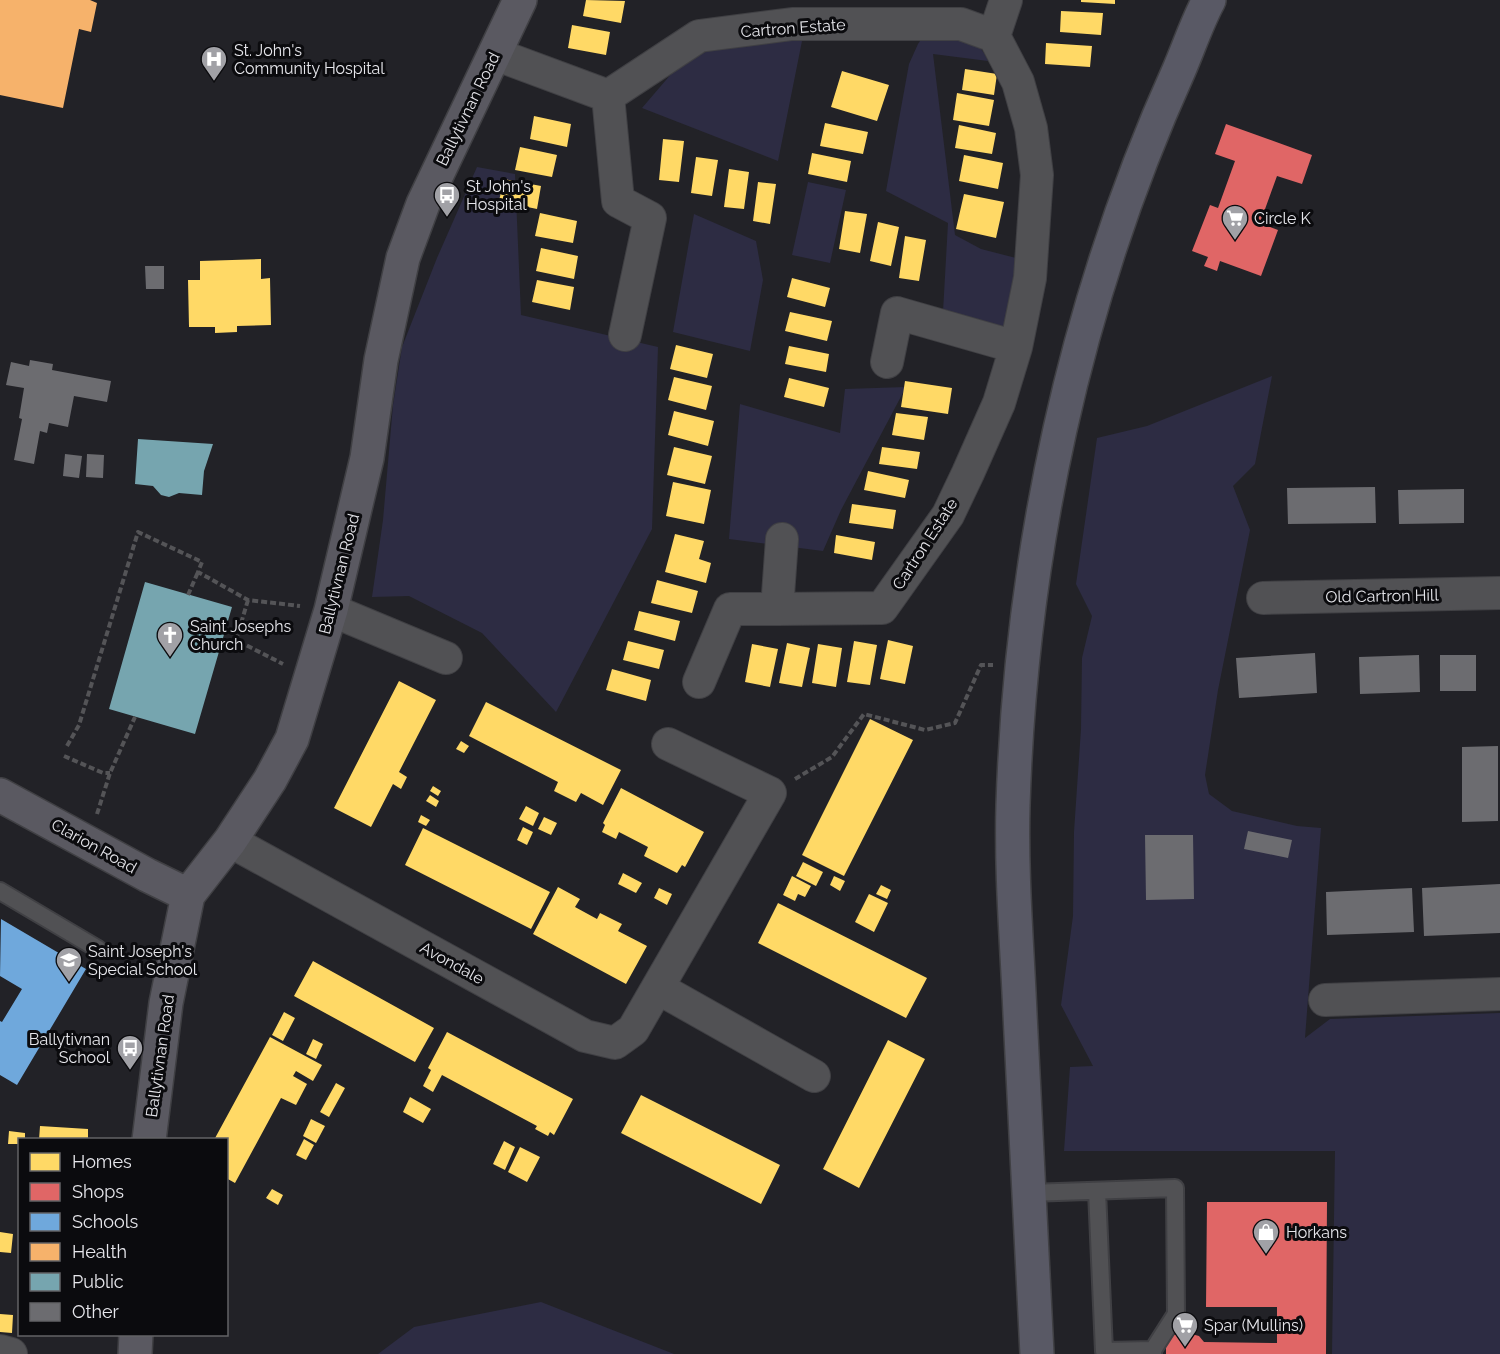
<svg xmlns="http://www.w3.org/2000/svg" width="1500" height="1354" font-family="Raleway,sans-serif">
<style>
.green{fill:#2d2c43}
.homes{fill:#ffd966}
.shops{fill:#e06666}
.schools{fill:#6fa8dc}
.health{fill:#f6b26b}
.public{fill:#76a5af}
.building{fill:#6c6c70}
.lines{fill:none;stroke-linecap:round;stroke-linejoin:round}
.lane-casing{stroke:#404044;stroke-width:20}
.street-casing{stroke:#404044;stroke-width:34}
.secondary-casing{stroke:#404044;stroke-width:36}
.highway-casing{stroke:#404044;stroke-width:36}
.path{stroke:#545457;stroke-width:4;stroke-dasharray:6 3;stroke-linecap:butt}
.lane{stroke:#515154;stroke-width:16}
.street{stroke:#515154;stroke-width:32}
.secondary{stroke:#5a5961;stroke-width:33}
.highway{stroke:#595965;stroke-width:33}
.labels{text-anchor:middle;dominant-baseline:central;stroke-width:6;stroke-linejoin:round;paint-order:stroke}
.street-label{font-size:16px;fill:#e6e6eb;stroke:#0b0b0e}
.poi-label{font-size:16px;fill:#e6e6eb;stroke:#0b0b0e;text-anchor:start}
</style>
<rect width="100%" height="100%" fill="#222227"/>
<path class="green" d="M926,32C953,36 977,33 988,61L933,54L955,235L981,249L1016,258L1010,318L1002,330L943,312L948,223L886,191L909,64L918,44Z
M769,40L802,41L778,161L642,108L672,73L710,49Z
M477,167L515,174L521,315L658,347L652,529L556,712L482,633L409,596L372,597L383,520L393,405L402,347L437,258Z
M808,182L846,190L830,263L792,255Z
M694,214L756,241L763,280L750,351L673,332Z
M1272,376L1255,464L1233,486L1250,530L1218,690L1205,775L1209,794L1232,811L1297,826L1321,828L1305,1038L1330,1019L1500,1013V1354H1332L1335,1151H1064L1070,1067L1093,1066L1061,1005L1073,916L1074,832L1081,729L1082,658L1092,616L1076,584L1097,438L1147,426Z
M906,387L841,510L823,551L729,539L740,404L840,433L845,389Z
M541,1302L674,1354H378L414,1327Z"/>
<path class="homes" d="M586,0L625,1L621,23L583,16Z
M1081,0H1115V4L1081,2Z
M1061,11L1103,13L1101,35L1060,32Z
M572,25L610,32L606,55L568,48Z
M1046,43L1092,46L1090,67L1045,64Z
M965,69L997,74L994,95L962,90Z
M842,71L889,85L877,121L831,107Z
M957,93L994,100L989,126L953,120Z
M534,116L571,124L567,147L530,139Z
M825,123L868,132L863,154L820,146Z
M959,125L996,133L992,154L955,148Z
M663,139L684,141L679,182L659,180Z
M520,147L557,155L552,177L515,170Z
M812,153L851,161L847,182L808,174Z
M964,155L1003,163L998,189L959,181Z
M696,157L718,160L712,196L691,193Z
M729,169L749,172L744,209L724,207Z
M504,179L541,186L537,209L499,201Z
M758,182L776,184L770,224L753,221Z
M964,194L1004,202L996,238L956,229Z
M845,211L867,214L860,253L839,249Z
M540,213L577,221L573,243L535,236Z
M878,222L899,227L891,266L870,261Z
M905,236L926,240L919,281L899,278Z
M541,248L578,256L574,279L536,271Z
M261,259V279L270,278L271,325L237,326V332L215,333V327H189L188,280H200V261Z
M792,278L830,288L825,307L787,297Z
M537,280L574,287L570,310L532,302Z
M790,312L832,321L827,341L785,331Z
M676,345L713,354L707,378L670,369Z
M789,346L829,354L826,372L785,364Z
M674,377L712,386L706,410L668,400Z
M789,378L829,388L824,407L784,397Z
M905,381L952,388L948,414L901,407Z
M674,411L714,421L708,446L668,435Z
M896,413L928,417L924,440L892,435Z
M674,447L712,456L705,484L667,475Z
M882,447L920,452L917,469L879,464Z
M868,471L909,480L905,498L864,490Z
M673,482L711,490L704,524L666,516Z
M852,504L896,510L893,529L849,523Z
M675,534L704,541L699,559L711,563L706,583L665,572Z
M836,535L875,542L872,560L834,553Z
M657,580L698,591L692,613L651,603Z
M639,611L680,621L675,641L634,630Z
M888,640L913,646L905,684L880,679Z
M628,641L664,650L659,669L623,660Z
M854,641L877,645L870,685L847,682Z
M787,643L810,648L802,687L779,683Z
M752,644L778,649L770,687L745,682Z
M818,644L842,648L836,687L812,683Z
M612,669L651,680L646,701L606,690Z
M399,681L436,700L399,772L407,777L401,789L393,784L371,827L334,808Z
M486,702L621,770L603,805L581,793L576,802L554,791L558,782L469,736Z
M870,719L913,740L844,876L802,855Z
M461,741L469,746L464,753L456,749Z
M433,786L441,791L438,796L430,791Z
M621,788L704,832L685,867L682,865L677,873L644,856L648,847L619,832L616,839L602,832L605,825L603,823Z
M430,795L439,801L436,807L426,801Z
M526,806L539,813L533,826L519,819Z
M421,815L430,820L426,826L418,822Z
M544,817L557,823L551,835L538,829Z
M523,827L533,832L527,845L517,840Z
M423,828L550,892L531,929L405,865Z
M803,862L823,872L816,886L796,876Z
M623,873L642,883L636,893L618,884Z
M792,876L811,886L805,897L798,894L795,901L783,895Z
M834,876L845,881L840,891L830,885Z
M881,885L891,890L887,899L876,894Z
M558,887L580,899L575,907L597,919L600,913L622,924L618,931L647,946L626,984L533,934Z
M659,888L672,894L667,905L654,898Z
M869,894L888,903L874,932L855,922Z
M778,903L927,978L906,1018L758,943Z
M313,961L434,1028L415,1062L294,996Z
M284,1012L295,1018L283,1041L272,1035Z
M447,1032L573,1099L554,1135L550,1132L548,1136L535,1129L537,1126L442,1075L433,1092L423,1086L431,1070L428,1068Z
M270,1037L322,1065L313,1081L296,1071L293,1076L307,1084L296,1105L281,1098L235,1183L226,1178V1140H214Z
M313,1039L323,1044L316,1059L306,1054Z
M888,1040L925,1059L859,1188L823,1169Z
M336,1083L345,1088L329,1117L320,1112Z
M641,1095L780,1165L761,1204L621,1133Z
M410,1097L431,1109L423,1123L403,1112Z
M311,1119L325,1126L316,1143L303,1136Z
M40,1126L88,1129V1138L39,1140Z
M9,1131L25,1133V1140H20V1144H8Z
M304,1139L314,1145L306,1160L296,1155Z
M504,1141L515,1147L505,1170L493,1164Z
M520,1147L540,1157L527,1182L508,1172Z
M272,1189L283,1195L278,1205L266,1198Z
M0,1232L13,1234L11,1253L0,1252Z
M0,1314L13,1315L12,1333L0,1332Z"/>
<path class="shops" d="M1226,124L1312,155L1302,184L1277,176L1260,223L1278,230L1261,276L1220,261L1217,271L1204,266L1208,257L1192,251L1210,205L1218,208L1235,161L1215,154Z
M1207,1202H1327L1326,1354H1166V1342L1171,1336L1184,1332L1199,1336L1204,1342L1277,1343V1307H1206Z"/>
<path class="schools" d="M1,919L86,969L17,1085L0,1075V1021L2,1022L22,989L0,976Z"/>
<path class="health" d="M0,0H90L97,3L91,32L79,29L63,108L0,95Z"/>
<path class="public" d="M138,439L213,444L204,471L202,495L179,493L169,497L161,495L153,486L135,484Z
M145,582L232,607L195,734L109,709Z"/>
<path class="building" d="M145,266H164V289H146Z
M30,360L53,364L52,370L111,381L107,402L74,396L68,427L49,423L47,433L40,431L34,464L14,460L22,419L19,418L24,388L6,385L11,362L29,366Z
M65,454L82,456L79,478L63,476Z
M87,454L104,455L103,478L86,477Z
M1375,487L1376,523L1288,524L1287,488Z
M1464,489V523L1399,524L1398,490Z
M1315,653L1317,693L1239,698L1236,658Z
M1419,655L1420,692L1360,694L1359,657Z
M1440,655H1476V691H1440Z
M1498,746V821L1462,822V747Z
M1248,831L1292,840L1288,858L1244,849Z
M1145,835H1193L1194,899L1146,900Z
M1500,884V933L1424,936L1422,888Z
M1412,888L1414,932L1327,935L1326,892Z"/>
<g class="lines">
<g class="lane-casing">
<path id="lane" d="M0,891L98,949
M1097,1191L1104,1351L1153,1350
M1029,1193L1175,1188L1176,1314L1153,1350V1354"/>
</g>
<g class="street-casing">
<path id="street" d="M994,36L1006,0
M495,54L608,96L699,36L792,24H961L994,36L1018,82L1031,128L1037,175L1030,278L1016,347L999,403L968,473L948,515L882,608L777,609L782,539
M608,96L618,201L650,218L625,335
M887,362L897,313L1016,347
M1263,598L1500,593
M331,610L446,658
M699,682L730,609H777
M230,841L585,1036L615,1043L633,1030L770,793L668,744
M658,988L814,1076
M1325,1000L1500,994
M0,1351L11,1354"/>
</g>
<g class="secondary-casing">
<path id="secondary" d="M0,795L147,875L188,895
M149,1140L166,1003L188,895L230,841L270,780L292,739L331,610L367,458L381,360L403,258L423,204L520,0
M135,1354L136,1334"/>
</g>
<g class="highway-casing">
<path id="highway" d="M1037,1354C1031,1241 1026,1127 1020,1014C1017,944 1011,874 1013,805C1021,553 1075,300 1179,70C1189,47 1197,22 1209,0"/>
</g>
<path class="path" d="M188,595L198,572
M248,600L236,640L283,664
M67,746L79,725L138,532L202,562L198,572L248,600L300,606
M64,756L103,773H110
M795,779L832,757L864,714L925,730L955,723L981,665H993
M97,814L110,773L135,717"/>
<use href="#lane" class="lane"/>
<use href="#street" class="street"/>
<use href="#secondary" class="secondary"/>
<use href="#highway" class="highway"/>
</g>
<defs>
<g id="hospital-pin" transform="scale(1.35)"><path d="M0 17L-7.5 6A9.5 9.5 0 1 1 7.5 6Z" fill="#a1a1a6" stroke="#0b0b0e"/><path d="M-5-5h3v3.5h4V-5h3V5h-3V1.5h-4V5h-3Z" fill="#fff"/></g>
<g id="bus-pin" transform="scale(1.35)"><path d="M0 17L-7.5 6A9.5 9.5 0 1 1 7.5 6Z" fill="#a1a1a6" stroke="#0b0b0e"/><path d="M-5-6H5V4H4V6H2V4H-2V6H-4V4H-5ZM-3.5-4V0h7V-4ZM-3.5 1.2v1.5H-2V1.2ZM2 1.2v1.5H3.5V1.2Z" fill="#fff"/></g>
<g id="supermarket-pin" transform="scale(1.35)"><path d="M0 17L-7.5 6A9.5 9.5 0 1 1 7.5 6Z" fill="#a1a1a6" stroke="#0b0b0e"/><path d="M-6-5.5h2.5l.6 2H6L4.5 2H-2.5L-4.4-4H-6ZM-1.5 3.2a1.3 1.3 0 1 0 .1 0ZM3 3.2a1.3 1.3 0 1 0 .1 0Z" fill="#fff"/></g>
<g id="church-pin" transform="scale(1.35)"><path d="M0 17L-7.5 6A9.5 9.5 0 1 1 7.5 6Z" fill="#a1a1a6" stroke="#0b0b0e"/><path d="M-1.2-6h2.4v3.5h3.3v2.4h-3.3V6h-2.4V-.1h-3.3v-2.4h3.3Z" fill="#fff"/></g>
<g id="school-pin" transform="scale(1.35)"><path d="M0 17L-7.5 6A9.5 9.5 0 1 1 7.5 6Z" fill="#a1a1a6" stroke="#0b0b0e"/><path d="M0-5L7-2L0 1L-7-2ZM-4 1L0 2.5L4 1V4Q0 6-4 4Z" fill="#fff"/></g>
<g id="shop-pin" transform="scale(1.35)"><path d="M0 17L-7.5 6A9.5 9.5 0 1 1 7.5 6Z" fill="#a1a1a6" stroke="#0b0b0e"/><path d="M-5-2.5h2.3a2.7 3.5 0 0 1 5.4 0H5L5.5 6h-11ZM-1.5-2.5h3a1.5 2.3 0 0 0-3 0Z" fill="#fff"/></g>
</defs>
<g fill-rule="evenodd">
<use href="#hospital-pin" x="214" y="59"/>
<use href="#bus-pin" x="447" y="195"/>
<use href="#supermarket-pin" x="1235" y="218"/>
<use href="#church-pin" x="170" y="635"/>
<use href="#school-pin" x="69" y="960"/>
<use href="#bus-pin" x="130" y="1048"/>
<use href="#shop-pin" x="1266" y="1232"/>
<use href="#supermarket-pin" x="1185" y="1325"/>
</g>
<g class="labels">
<g class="street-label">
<text transform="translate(793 28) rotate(-4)">Cartron Estate</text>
<text transform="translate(468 109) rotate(-64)">Ballytivnan Road</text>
<text transform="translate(925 544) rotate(-57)">Cartron Estate</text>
<text transform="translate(339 574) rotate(-76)">Ballytivnan Road</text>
<text transform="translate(1382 596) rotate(-1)">Old Cartron Hill</text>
<text transform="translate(94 846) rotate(29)">Clarion Road</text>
<text transform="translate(452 963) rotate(29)">Avondale</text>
<text transform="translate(160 1056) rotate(-82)">Ballytivnan Road</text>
</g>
<g class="poi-label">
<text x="234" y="50">St. John's<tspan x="234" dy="18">Community Hospital</tspan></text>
<text x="466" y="186">St John's<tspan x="466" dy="18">Hospital</tspan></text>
<text x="1254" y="218">Circle K</text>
<text x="190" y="626">Saint Josephs<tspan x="190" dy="18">Church</tspan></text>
<text x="88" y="951">Saint Joseph's<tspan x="88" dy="18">Special School</tspan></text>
<text x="110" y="1039" text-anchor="end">Ballytivnan<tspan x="110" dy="18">School</tspan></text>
<text x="1286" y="1232">Horkans</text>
<text x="1204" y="1325">Spar (Mullins)</text>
</g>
</g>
<rect x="18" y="1138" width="210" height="198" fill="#0b0b0e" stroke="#636366" stroke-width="1.5"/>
<rect x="30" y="1153" width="30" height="18" fill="#ffd966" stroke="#636366" stroke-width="1.5"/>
<text x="72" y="1168" font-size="18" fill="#e6e6eb">Homes</text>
<rect x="30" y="1183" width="30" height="18" fill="#e06666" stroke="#636366" stroke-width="1.5"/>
<text x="72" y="1198" font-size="18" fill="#e6e6eb">Shops</text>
<rect x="30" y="1213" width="30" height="18" fill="#6fa8dc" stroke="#636366" stroke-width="1.5"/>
<text x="72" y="1228" font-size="18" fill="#e6e6eb">Schools</text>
<rect x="30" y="1243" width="30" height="18" fill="#f6b26b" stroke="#636366" stroke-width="1.5"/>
<text x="72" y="1258" font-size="18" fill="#e6e6eb">Health</text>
<rect x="30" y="1273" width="30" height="18" fill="#76a5af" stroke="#636366" stroke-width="1.5"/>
<text x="72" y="1288" font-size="18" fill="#e6e6eb">Public</text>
<rect x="30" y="1303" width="30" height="18" fill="#6c6c70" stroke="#636366" stroke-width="1.5"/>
<text x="72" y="1318" font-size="18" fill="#e6e6eb">Other</text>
</svg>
